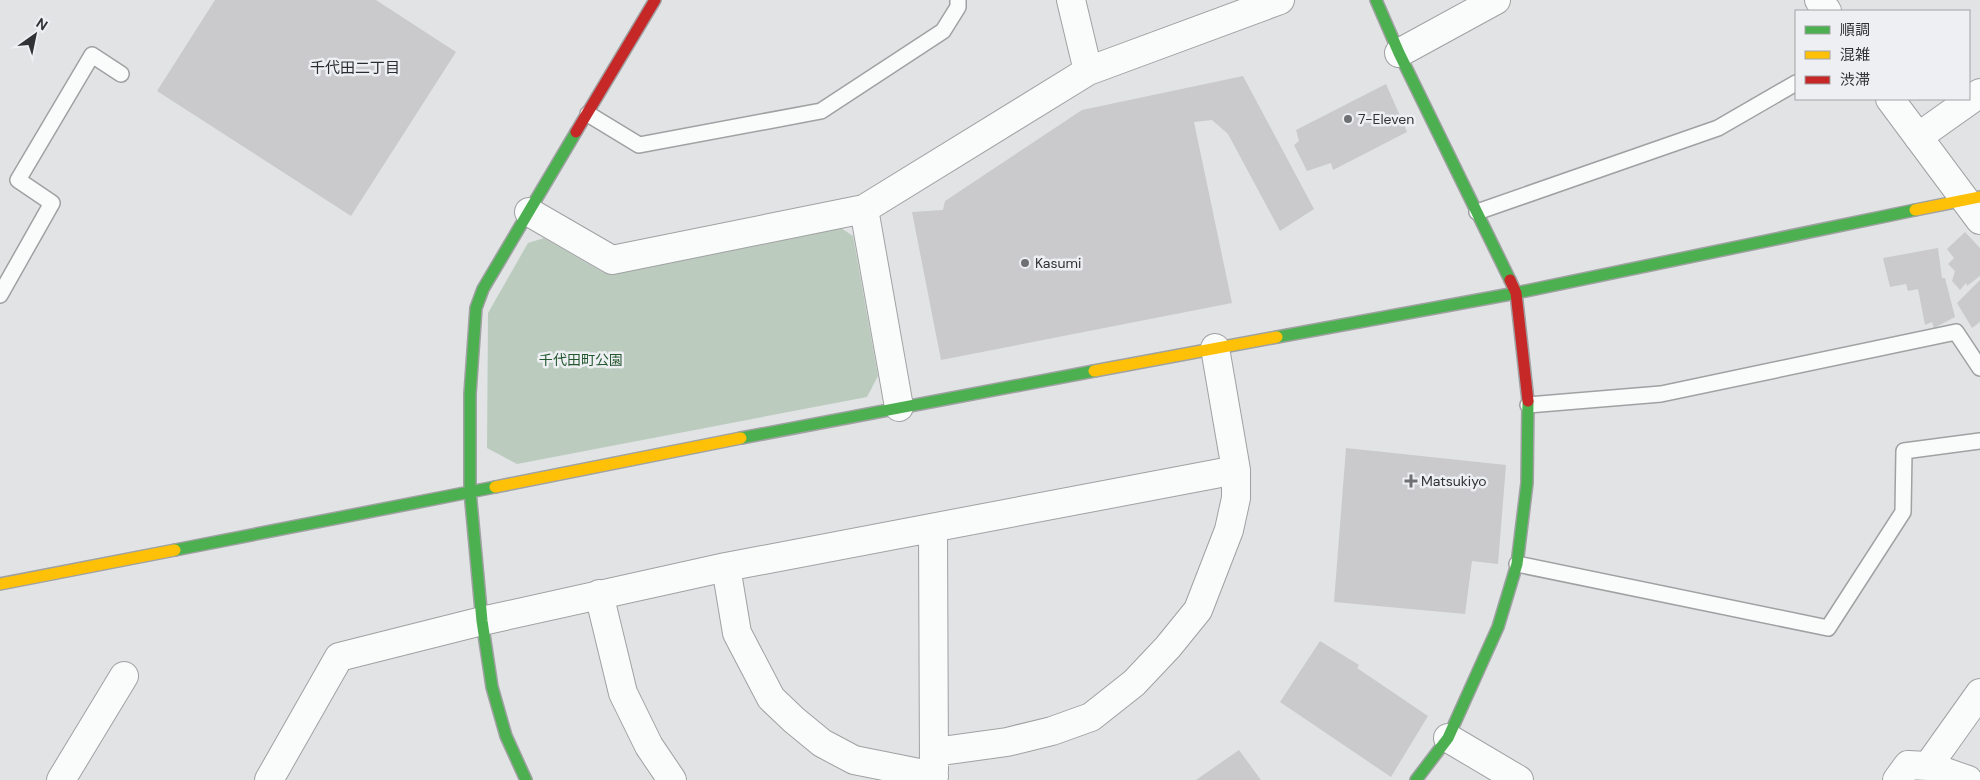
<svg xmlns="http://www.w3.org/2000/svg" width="1980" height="780" font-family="'DM Sans','Noto Sans JP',sans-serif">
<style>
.green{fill:#bbccbf}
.building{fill:#cacacc}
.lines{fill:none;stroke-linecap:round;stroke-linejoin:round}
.lane-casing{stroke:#a0a1a2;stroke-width:18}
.street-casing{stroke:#a0a1a2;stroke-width:30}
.fast-casing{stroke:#a0a1a2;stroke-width:14}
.slow-casing{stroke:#a0a1a2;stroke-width:14}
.jam-casing{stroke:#a0a1a2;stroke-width:14}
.lane{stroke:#fafbfb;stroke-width:15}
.street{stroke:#fafbfb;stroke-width:28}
.fast{stroke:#4caf50;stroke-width:11}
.slow{stroke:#ffc107;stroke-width:11}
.jam{stroke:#c62828;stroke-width:11}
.poi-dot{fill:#6f7071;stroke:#edeff3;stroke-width:2}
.labels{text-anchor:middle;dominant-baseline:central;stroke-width:5;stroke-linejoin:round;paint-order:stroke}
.poi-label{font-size:14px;fill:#313233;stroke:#edeff3;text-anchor:start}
.park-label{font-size:14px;fill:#23582f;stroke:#edeff3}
.neighbourhood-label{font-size:15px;fill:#2b2c2f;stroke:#edeff3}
</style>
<rect width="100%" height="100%" fill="#e1e3e5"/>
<path class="green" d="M841,228L853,236L878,376L867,397L517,464L487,448L488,313L528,243L544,238L604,273Z"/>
<path class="building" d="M215,0H376L456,52L351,216L157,91Z
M1243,76L1314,209L1280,231L1228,134L1212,120L1194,122L1232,303L941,360L912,212L943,210L945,201L1082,110Z
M1386,84L1407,132L1333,170L1331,163L1307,171L1294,145L1299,141L1296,130Z
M1965,232L1980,248V276L1967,286L1966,283L1960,290L1952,281L1955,271L1948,264L1954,258L1947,249Z
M1938,248L1942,278H1945L1955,317L1934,328L1932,322L1925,325L1918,289L1908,291L1906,284L1890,287L1883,258Z
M1980,280V322L1972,328L1957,303Z
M1346,448L1506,465L1498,564L1472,561L1465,614L1334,602Z
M1320,641L1359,665L1357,668L1428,716L1391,777L1280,702Z
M1239,750L1261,780H1196Z"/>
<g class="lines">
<g class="lane-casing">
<path id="lane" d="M588,114L639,145L821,111L943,31L958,7V0
M1477,212L1718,128L1796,83
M0,295L52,203L18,180L92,55L121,74
M1528,405L1661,394L1956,332L1980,368
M1517,564L1828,628L1903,512L1904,451L1980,441"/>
</g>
<g class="street-casing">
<path id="street" d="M1071,0L1088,71
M1819,0L1827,11
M1399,53L1496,0
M1890,99L1980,220
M1918,137L1980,93
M864,209L899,407
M529,212L612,260L864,209L1088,71L1280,0
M933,529L934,771
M726,567L737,633L771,698L794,720L822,743L854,760L934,776
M599,594L623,693L649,746L672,780
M1448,738L1519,780
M934,752L1007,742L1052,731L1091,717L1134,683L1168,647L1198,610L1229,530L1236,498V470L1215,348
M1928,766L1968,780
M61,780L124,676
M269,780L339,657L482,621L726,567L1236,470
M1897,780L1908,765L1928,766L1980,693"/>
</g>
<g class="fast-casing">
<path id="fast" d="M1376,0L1399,53L1510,280
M1277,337L1516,293L1915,210
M741,438L1094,371
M175,550L495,487
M526,780L506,736L492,687L482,621L470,491V394L476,308L483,289L576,132
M1416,780L1448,738L1498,627L1517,564L1527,483L1528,401"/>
</g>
<g class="slow-casing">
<path id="slow" d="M1915,210L1980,197
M1094,371L1277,337
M495,487L741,438
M0,584L175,550"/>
</g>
<g class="jam-casing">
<path id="jam" d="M576,132L655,0
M1510,280L1516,293L1528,401"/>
</g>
<use href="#lane" class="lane"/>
<use href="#street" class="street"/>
<use href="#fast" class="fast"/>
<use href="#slow" class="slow"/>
<use href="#jam" class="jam"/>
</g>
<g class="poi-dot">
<circle cx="1348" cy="119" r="5"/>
<circle cx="1025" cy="263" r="5"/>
<path d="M1408.5 473.5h5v5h5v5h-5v5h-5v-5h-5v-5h5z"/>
</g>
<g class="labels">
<g class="poi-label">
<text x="1358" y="119">7-Eleven</text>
<text x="1035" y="263">Kasumi</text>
<text x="1421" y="481">Matsukiyo</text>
</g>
<g class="park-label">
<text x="581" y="360">千代田町公園</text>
</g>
<g class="neighbourhood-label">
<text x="355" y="68">千代田二丁目</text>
</g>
</g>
<rect x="1795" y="10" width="175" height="90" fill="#edeff3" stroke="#a2a3a6"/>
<rect x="1805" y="26" width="25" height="8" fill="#4caf50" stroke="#a2a3a6"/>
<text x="1840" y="35" font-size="15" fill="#313233">順調</text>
<rect x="1805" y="51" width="25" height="8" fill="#ffc107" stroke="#a2a3a6"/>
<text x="1840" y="60" font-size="15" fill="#313233">混雑</text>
<rect x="1805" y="76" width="25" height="8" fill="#c62828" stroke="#a2a3a6"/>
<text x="1840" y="85" font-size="15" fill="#313233">渋滞</text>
<g transform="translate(35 35) rotate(33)" stroke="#edeff3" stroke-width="4" paint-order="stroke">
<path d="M0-4L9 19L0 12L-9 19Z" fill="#313233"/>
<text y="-8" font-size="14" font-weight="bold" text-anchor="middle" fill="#313233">N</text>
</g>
</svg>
